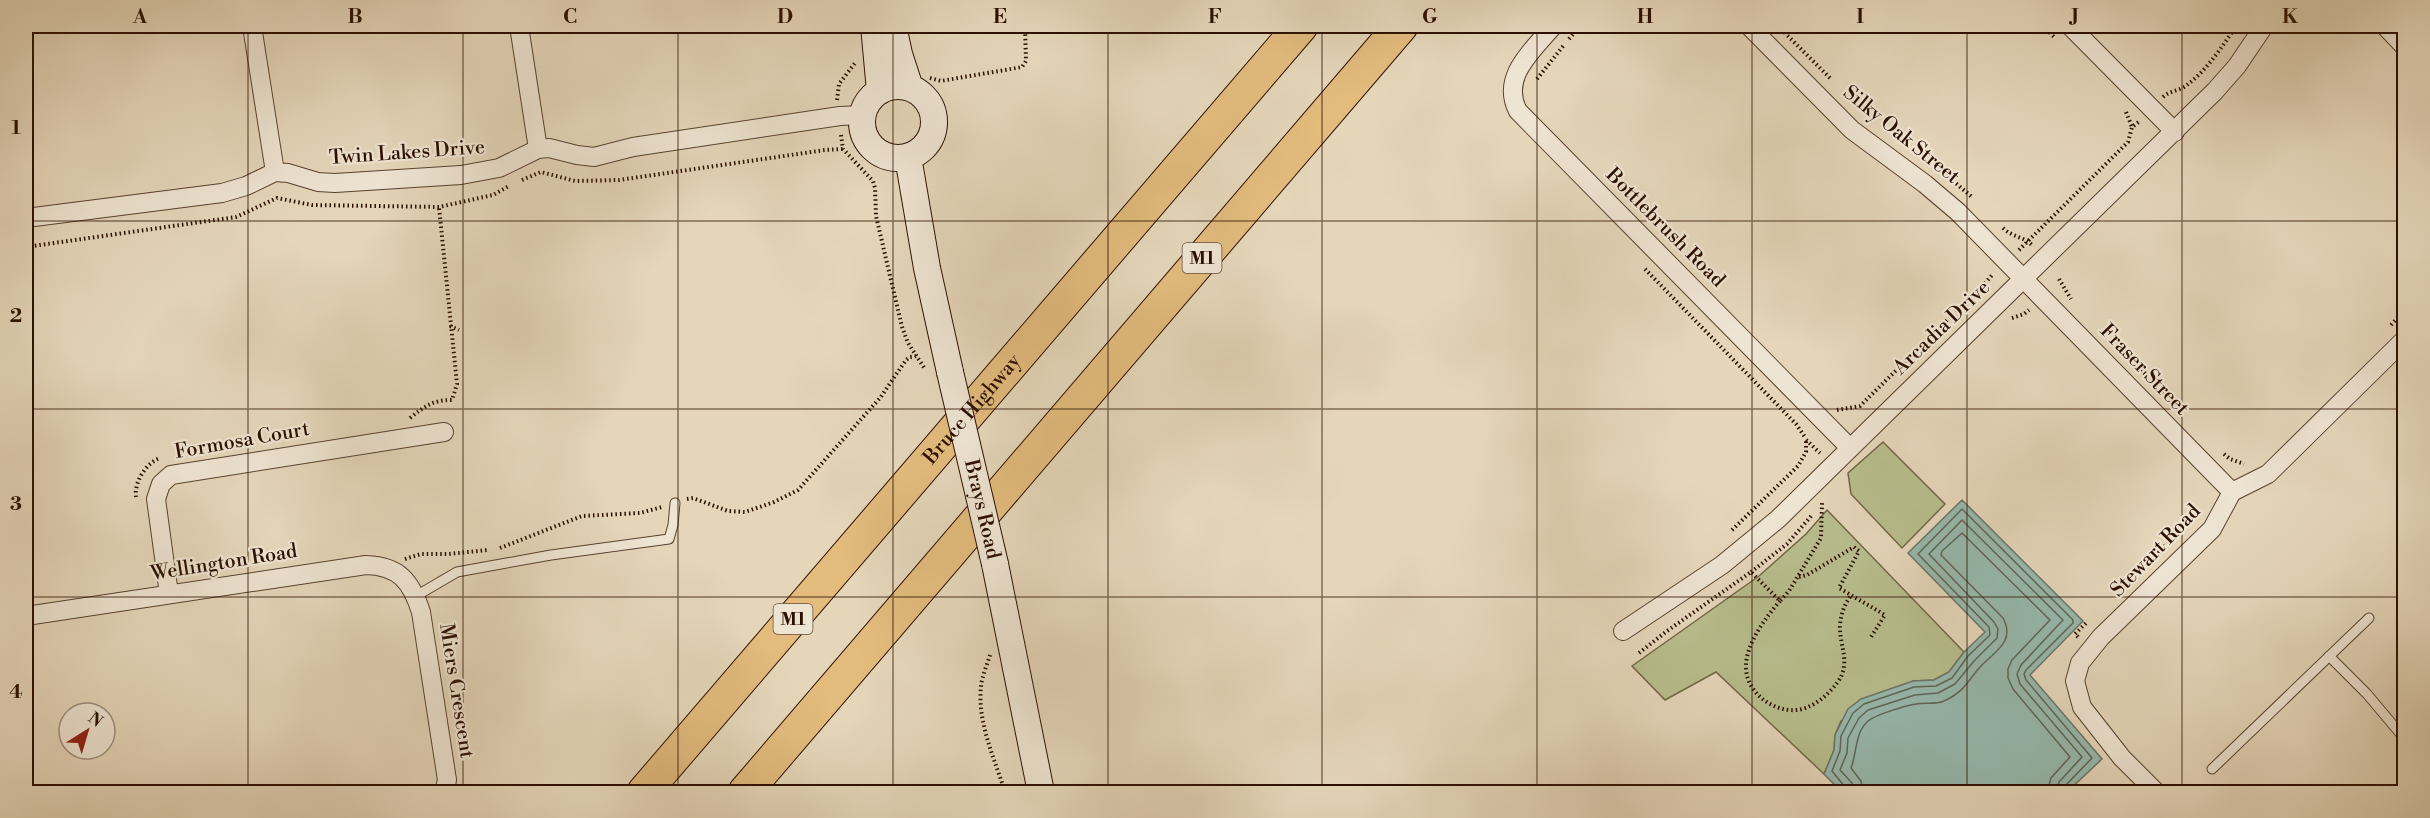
<svg xmlns="http://www.w3.org/2000/svg" width="2430" height="818" font-family="'Libre Bodoni',serif">
<style>
.green{fill:#b8bd8d;stroke:#726646;stroke-width:1.5}
.water{fill:#96b9ad;stroke:#6c7568;stroke-width:1.5}
.lines{fill:none;stroke-linecap:round;stroke-linejoin:round}
.shore{stroke:#616456;stroke-width:1.5}
.service-casing{stroke:#5a412e;stroke-width:11}
.minor-casing{stroke:#5a412e;stroke-width:20}
.secondary-casing{stroke:#2c0f00;stroke-width:28}
.motorway-casing{stroke:#2c0f00;stroke-width:35}
.path{stroke:#2c0f00;stroke-width:4;stroke-dasharray:1.5 3;stroke-linecap:butt}
.service{stroke:#eee4d2;stroke-width:9}
.minor{stroke:#eee4d2;stroke-width:18}
.secondary{stroke:#eee4d2;stroke-width:26}
.motorway{stroke:#e2bb7d;stroke-width:33}
.secondary-bridge-casing{stroke:#2c0f00;stroke-width:28;stroke-linecap:butt}
.secondary-bridge{stroke:#eee4d2;stroke-width:26}
.grid{fill:none;stroke:#2c0f00;stroke-width:1.5;stroke-opacity:0.55}
.labels{text-anchor:middle;dominant-baseline:central;stroke-width:4.5;stroke-linejoin:round;paint-order:stroke}
.shield{fill:#eee4d2;stroke:#664f3f;stroke-width:1.5}
.shield-label{font-size:18px;font-weight:bold;fill:#2c0f00}
.street-label{font-size:20px;fill:#2c0f00;stroke:#eee4d2}
.neatline{fill:none;stroke:#2c0f00;stroke-width:2}
.grid-label{font-size:20px;text-anchor:middle;font-weight:bold;fill:#2c0f00}
</style>
<rect width="100%" height="100%" fill="#e5d6ba"/>
<filter id="stains"><feTurbulence type="fractalNoise" baseFrequency=".00333" numOctaves="4"/><feColorMatrix values="0 0 0 0 .2 0 0 0 0 .09 0 0 0 0 .02 0 0 0 .5 -.17"/></filter>
<radialGradient id="worn" r=".72"><stop offset=".6" stop-color="#630" stop-opacity="0"/><stop offset="1" stop-color="#630" stop-opacity=".3"/></radialGradient>
<path class="green" d="M1883,442L1945,504L1902,548L1851,494L1848,473Z
M1827,510L1964,652L1949,672L1934,680L1913,681L1841,721L1835,735L1834,750L1824,774L1716,672L1665,700L1632,666L1759,576L1806,534Z"/>
<path class="water" d="M1962,500L2083,621L2030,675L2102,759L2067,792H1842L1824,774L1834,750L1835,735L1848,709L1861,699L1913,681L1934,680L1949,672L1964,652L1985,632L1908,553Z"/>
<g class="lines">
<path class="shore" d="M1846,792L1845,787L1832,771L1840,751L1841,736L1853,713L1864,704L1914,687L1936,686L1952,678L1968,656L1990,635L1989,627L1918,554L1962,509L2073,620V623L2026,670L2024,674L2026,680L2092,758L2065,786L2064,792
M1854,792L1852,783L1840,770L1847,753L1848,738L1859,718L1868,710L1915,695L1938,693L1955,684L1974,661L1997,638L1998,629L1994,622L1929,554L1962,520L2063,620L2021,665L2017,674L2020,684L2082,757L2059,782L2056,792
M1863,792L1861,781L1851,768C1857,753 1855,732 1868,721C1877,714 1905,706 1916,704C1925,702 1935,705 1944,701C1964,692 1967,682 1980,667C1994,652 2016,642 2003,618L1941,555L1942,551L1962,533L2050,620L2012,660L2008,669V678L2013,689L2070,757L2051,778L2047,792"/>
<g class="service-casing">
<path id="service" d="M416,596L457,572L551,555L669,539L673,525L675,503
M2329,656L2367,694L2404,738
M2212,769L2369,618"/>
</g>
<g class="minor-casing">
<path id="minor" d="M252,26L275,172
M519,26L538,149
M1553,26C1533,50 1500,77 1518,111L1850,448
M1749,26L1852,130L1925,184L1958,212L2232,492
M2070,26L2175,132
M2385,26L2404,46
M26,218L222,193L246,186L275,172L288,173L318,182L335,183L461,175L499,168L538,149L549,148L577,155L594,157L633,147L840,116L863,115
M169,594L156,499L161,484L171,475L444,432
M26,616L366,565C399,566 411,581 421,612L447,780L444,792
M1623,631L1722,565L1778,519L2215,91L2237,66L2264,26
M2156,792L2122,758L2082,707L2075,681L2080,663L2101,637L2212,529L2232,492L2268,474L2404,340"/>
</g>
<g class="secondary-casing">
<path id="secondary" d="M874,26L880,91
M893,26L899,54L910,88
M862 122a36 36 0 1 1 72 0a36 36 0 1 1-72 0Z
M908,157L927,268L950,372
M995,564L1041,792"/>
</g>
<g class="motorway-casing">
<g id="motorway">
<path id="s1" d="M644,792L1301,26"/>
<path d="M745,792L1401,26"/>
</g>
</g>
<path class="path" d="M1778,26L1830,78
M2043,26L2054,37
M1569,39L1580,26
M930,78L941,81L1022,67L1026,61L1025,26
M1537,79L1564,45
M2163,97C2170,91 2177,91 2184,87C2206,72 2222,47 2236,26
M837,100L839,84L855,63
M2126,112L2132,127
M841,135L843,149L873,181L875,188L876,216L902,327L908,343L925,369
M1939,169L1972,197
M522,180L541,172L575,181L619,180L825,150L843,149
M2003,228C2012,237 2024,237 2032,245
M26,247L236,217L277,198L312,205L439,207L493,195L509,186
M2019,250L2128,142L2132,127L2140,121
M1645,269L1796,424L1805,437
M2059,279L2071,299
M1982,287L1992,275
M2012,318L2024,314L2029,310
M2391,325L2404,311
M450,326L459,330
M2119,347L2172,401
M1837,410L1860,406L1981,287
M410,418C425,406 433,400 452,400L457,384L439,207
M1806,440L1820,453
M2224,454L2230,459L2244,464
M136,497C134,482 146,463 160,458
M687,499L693,498L728,511L745,512L774,502L798,490L880,398L906,360L910,357L917,356
M1732,530L1798,466L1806,452V441
M500,548L582,516L640,513L662,507
M2158,553L2197,514
M405,559L421,554H449L487,550
M1751,572L1787,544L1813,514
M1799,577L1807,575L1854,547L1859,551L1839,588L1885,615L1871,637
M1780,601C1766,617 1746,644 1746,666C1745,691 1772,712 1796,710C1812,709 1828,695 1837,683C1852,663 1839,646 1840,625C1841,613 1845,604 1851,595
M2078,637L2075,634L2086,623
M1639,653L1667,631L1751,572L1780,601L1789,591L1821,538L1822,503
M990,655C987,665 982,676 981,687C977,722 995,760 1005,792"/>
<use href="#service" class="service"/>
<use href="#minor" class="minor"/>
<use href="#secondary" class="secondary"/>
<use href="#motorway" class="motorway"/>
<g class="secondary-bridge-casing">
<g id="secondary-bridge">
<path id="s2" d="M950,372L995,564"/>
</g>
</g>
<use href="#secondary-bridge" class="secondary-bridge"/>
</g>
<path class="grid" d="M248,26V792M463,26V792M678,26V792M893,26V792M1108,26V792M1322,26V792M1537,26V792M1752,26V792M1967,26V792M2182,26V792M26,221H2404M26,409H2404M26,597H2404"/>
<g class="labels">
<g class="shield">
<rect x="1182.5" y="243" width="39" height="30" rx="4.5"/>
<rect x="773.5" y="604" width="39" height="30" rx="4.5"/>
</g>
<g class="shield-label">
<text x="1202" y="258">M1</text>
<text x="793" y="619">M1</text>
</g>
<g class="street-label">
<text transform="translate(1901 135) rotate(39)">Silky Oak Street</text>
<text transform="translate(407 153) rotate(-4)">Twin Lakes Drive</text>
<text transform="translate(1665 228) rotate(45)">Bottlebrush Road</text>
<text transform="translate(1942 328) rotate(-44)">Arcadia Drive</text>
<text transform="translate(2144 370) rotate(46)">Fraser Street</text>
<text stroke="none"><textPath href="#s1" startOffset="504">Bruce Highway</textPath></text>
<text transform="translate(242 441) rotate(-10)">Formosa Court</text>
<text stroke="none"><textPath href="#s2" startOffset="141">Brays Road</textPath></text>
<text transform="translate(2156 551) rotate(-46)">Stewart Road</text>
<text transform="translate(224 563) rotate(-9)">Wellington Road</text>
<text transform="translate(456 691) rotate(81)">Miers Crescent</text>
</g>
</g>
<rect width="2430" height="818" fill="none" stroke="#e5d6ba" stroke-width="66"/>
<g transform="translate(87 731) rotate(37)"><circle r="28" fill="#eee4d2" stroke="#a08f7e" stroke-width="1.5"/>
<path d="M0-4.5L10 22L0 15L-10 22Z" fill="#8f2418"/>
<text y="-9" font-size="16" font-weight="bold" text-anchor="middle" fill="#2c0f00">N</text>
</g>
<rect x="33" y="33" width="2364" height="752" class="neatline"/>
<g class="grid-label">
<text x="140" y="23">A</text>
<text x="355" y="23">B</text>
<text x="570" y="23">C</text>
<text x="785" y="23">D</text>
<text x="1000" y="23">E</text>
<text x="1215" y="23">F</text>
<text x="1430" y="23">G</text>
<text x="1645" y="23">H</text>
<text x="1860" y="23">I</text>
<text x="2075" y="23">J</text>
<text x="2290" y="23">K</text>
<text x="16" y="134">1</text>
<text x="16" y="322">2</text>
<text x="16" y="510">3</text>
<text x="16" y="698">4</text>
</g>
<rect width="100%" height="100%" filter="url(#stains)"/>
<rect width="100%" height="100%" fill="url(#worn)"/>
</svg>
